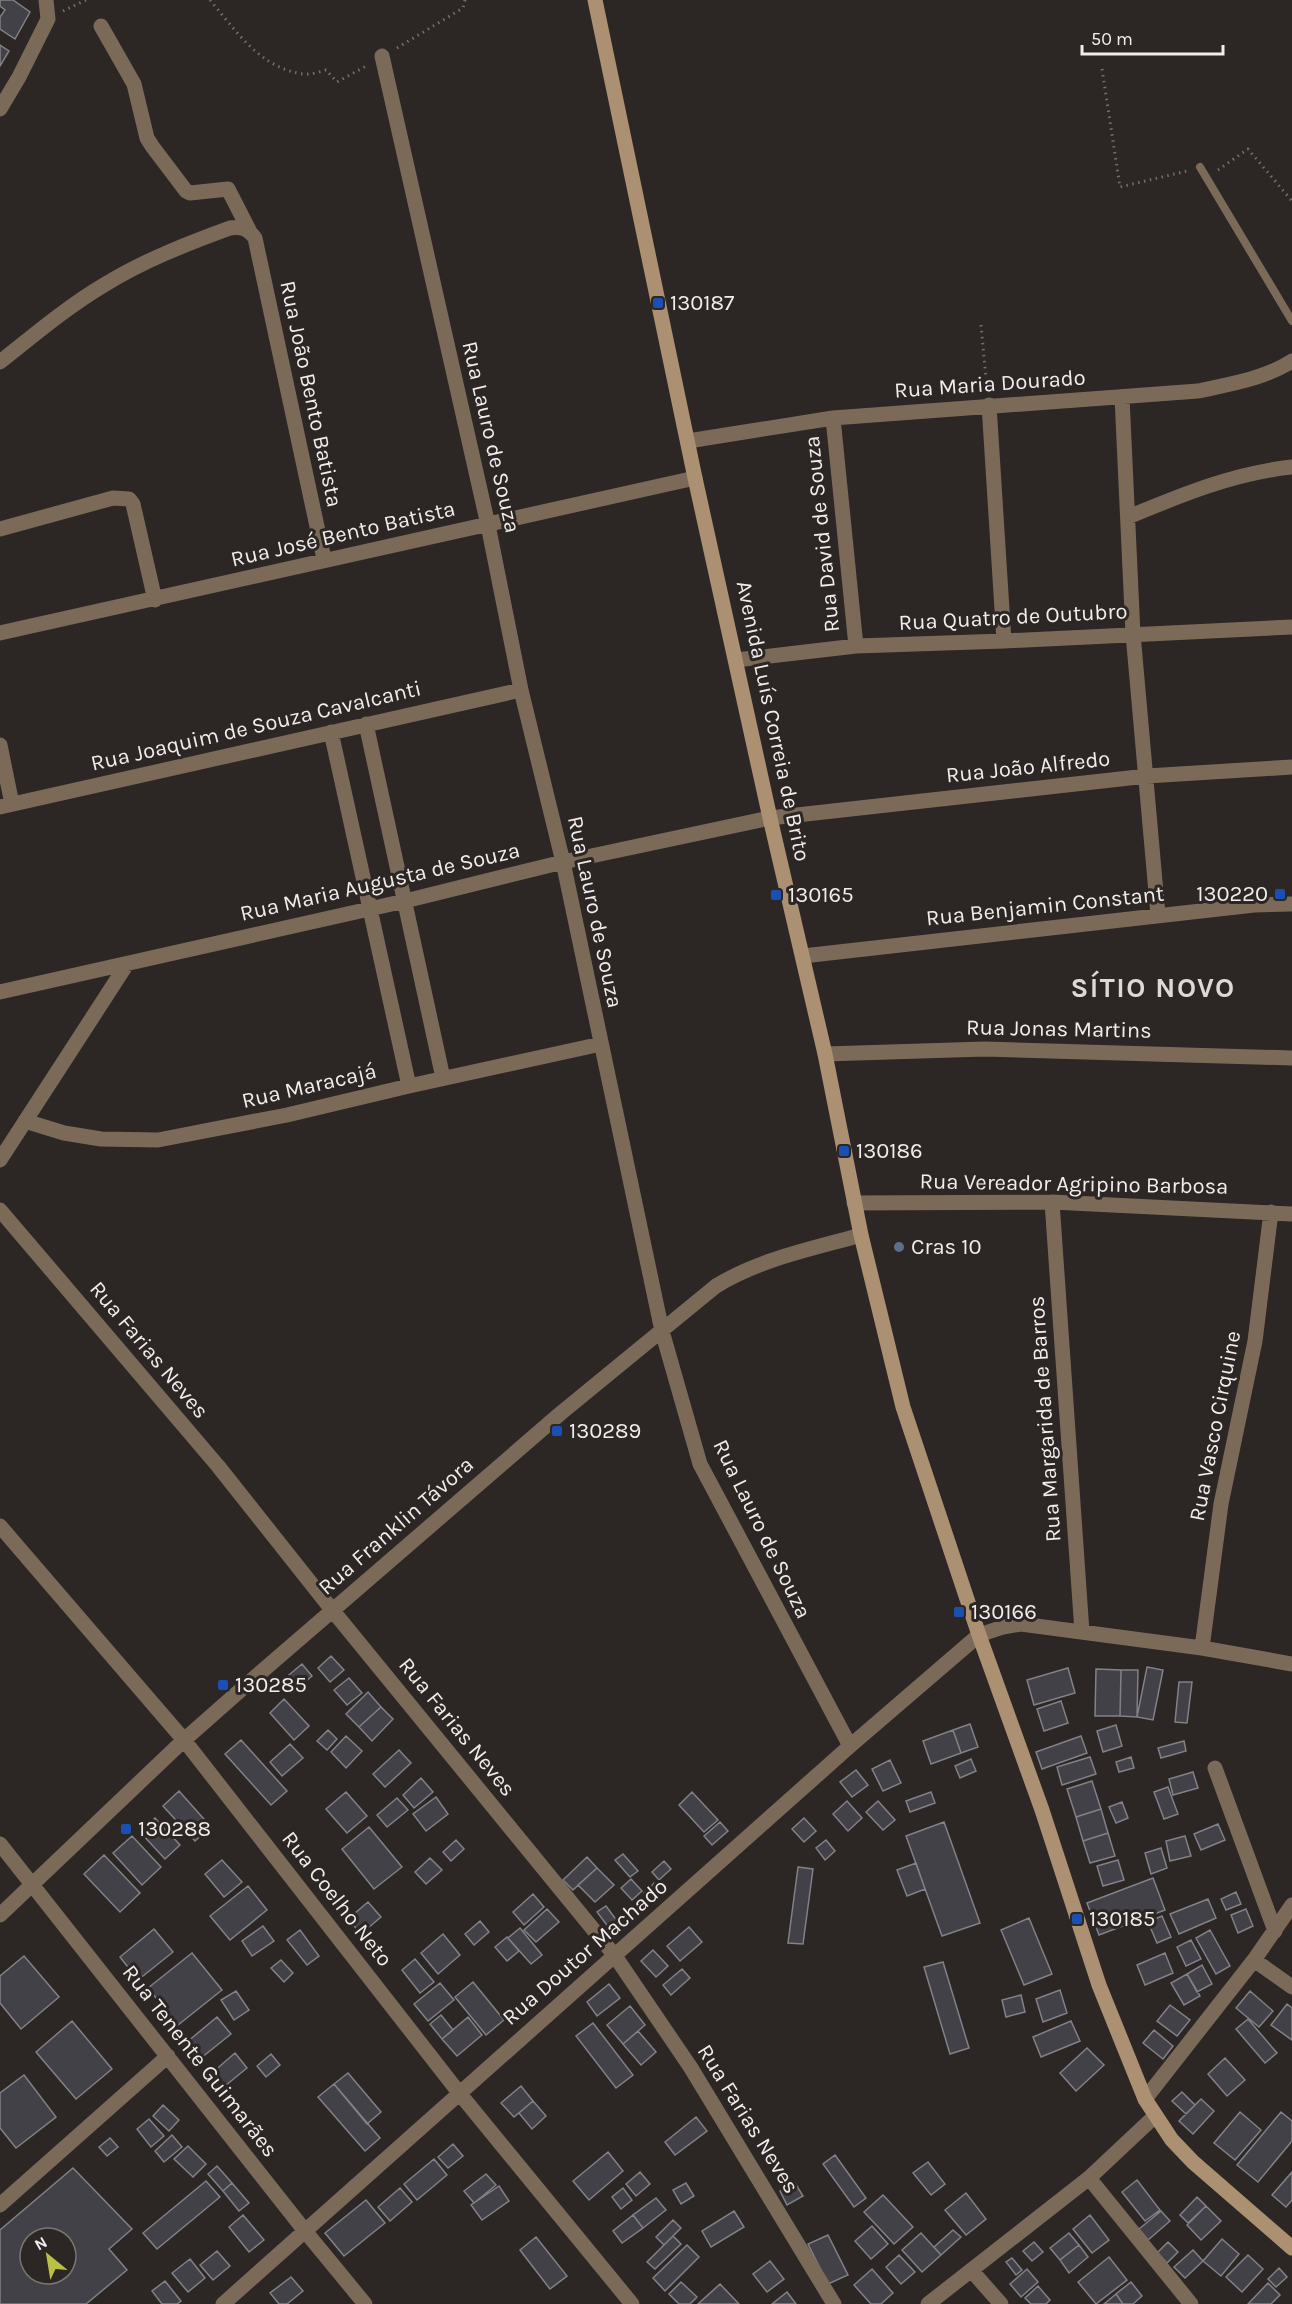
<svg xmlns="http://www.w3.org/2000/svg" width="1292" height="2304" font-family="Karla,sans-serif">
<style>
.building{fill:#424147;stroke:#818187;stroke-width:1.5;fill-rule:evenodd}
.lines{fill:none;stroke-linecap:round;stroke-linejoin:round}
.path{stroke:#746f6d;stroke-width:3;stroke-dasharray:1.5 4.5;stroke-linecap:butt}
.service{stroke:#7b6a58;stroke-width:8}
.minor{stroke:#7b6a58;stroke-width:15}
.secondary{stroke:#ab9072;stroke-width:15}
.transit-dot{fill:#1a4fb4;stroke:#2c2624;stroke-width:2}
.service-dot{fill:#5c6f8a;stroke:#2c2624;stroke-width:2}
.labels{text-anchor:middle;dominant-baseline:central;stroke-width:6;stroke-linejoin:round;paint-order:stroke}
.poi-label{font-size:22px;fill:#f1edeb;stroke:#2c2624;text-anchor:start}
.street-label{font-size:22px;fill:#f1edeb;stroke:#2c2624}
.district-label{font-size:28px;font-weight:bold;letter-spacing:1.5px;fill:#e0d8d5;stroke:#2c2624}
</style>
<rect width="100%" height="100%" fill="#2c2624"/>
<path class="building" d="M0,0H13L30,12L15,39L0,29V17L5,10L0,6Z
M0,45L9,51L0,66Z
M331,1656L344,1670L330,1682L318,1668Z
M302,1664L312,1676L294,1692L284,1679Z
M1147,1667L1163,1670L1153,1720L1137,1717Z
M1068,1668L1075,1693L1034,1705L1027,1680Z
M1096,1669L1121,1670L1120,1716H1095Z
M1121,1670H1138L1137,1717L1120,1716Z
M349,1678L362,1693L347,1705L334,1690Z
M1179,1682H1192L1187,1723L1175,1722Z
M368,1692L381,1707L359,1727L346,1714Z
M284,1699L309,1726L294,1740L270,1713Z
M1061,1701L1068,1723L1044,1731L1037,1709Z
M381,1707L393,1719L372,1741L359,1727Z
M970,1724L978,1747L961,1753L953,1730Z
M1116,1725L1122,1746L1103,1752L1097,1731Z
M328,1730L337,1739L327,1750L317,1741Z
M953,1730L961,1753L931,1764L923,1741Z
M346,1736L362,1751L346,1768L331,1752Z
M1081,1736L1087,1753L1042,1769L1036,1752Z
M241,1740L287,1791L271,1805L225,1754Z
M1184,1741L1186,1751L1161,1758L1158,1748Z
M290,1744L303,1758L282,1776L270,1762Z
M399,1750L411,1763L385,1787L373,1774Z
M1090,1757L1096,1774L1062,1785L1057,1767Z
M1131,1757L1134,1768L1119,1772L1116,1762Z
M971,1759L976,1771L960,1778L955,1766Z
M890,1760L901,1783L883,1791L872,1769Z
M856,1770L868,1785L852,1797L840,1782Z
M1193,1772L1198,1788L1173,1795L1169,1779Z
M421,1778L433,1792L414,1808L403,1795Z
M1092,1781L1101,1809L1076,1817L1067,1789Z
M1168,1787L1178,1814L1164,1819L1154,1792Z
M179,1791L211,1827L195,1841L163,1806Z
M346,1792L367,1816L347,1833L326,1809Z
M692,1792L718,1820L704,1832L679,1805Z
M931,1792L935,1803L910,1812L906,1801Z
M436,1797L448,1814L426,1831L413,1814Z
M397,1798L408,1810L387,1827L377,1815Z
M847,1801L862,1818L848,1831L833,1814Z
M878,1801L895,1820L883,1830L866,1812Z
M1122,1802L1128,1818L1116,1823L1109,1807Z
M1101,1809L1108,1833L1083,1841L1076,1817Z
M155,1818L180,1845L165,1859L140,1832Z
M804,1818L816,1831L804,1842L792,1829Z
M720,1822L728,1831L712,1845L704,1836Z
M944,1822L980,1923L942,1936L906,1836Z
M1218,1824L1225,1840L1201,1850L1194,1834Z
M369,1827L402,1867L374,1889L342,1849Z
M1108,1833L1115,1856L1090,1863L1083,1841Z
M132,1836L161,1867L142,1885L113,1853Z
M1185,1836L1191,1856L1170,1861L1166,1841Z
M456,1840L464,1849L451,1861L443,1852Z
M826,1840L835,1851L825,1860L816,1848Z
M1161,1848L1167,1868L1151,1874L1145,1853Z
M623,1854L638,1871L630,1877L615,1860Z
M104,1855L140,1893L120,1912L84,1874Z
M587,1857L597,1868L573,1890L563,1880Z
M430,1858L442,1870L426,1884L415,1872Z
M222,1860L242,1882L224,1897L205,1874Z
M1118,1860L1124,1880L1103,1886L1097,1866Z
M664,1861L671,1869L659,1880L652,1872Z
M916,1863L925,1889L907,1896L897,1870Z
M798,1867L813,1869L803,1944L788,1943Z
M597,1868L614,1885L595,1902L578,1885Z
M1153,1878L1165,1910L1099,1935L1087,1903Z
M631,1879L642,1891L632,1900L621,1888Z
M654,1883L663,1893L653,1902L644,1893Z
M248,1886L267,1910L230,1940L210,1916Z
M1236,1892L1241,1904L1226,1910L1221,1899Z
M533,1894L544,1907L524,1925L513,1912Z
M1208,1899L1216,1918L1179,1934L1170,1914Z
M368,1902L381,1917L361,1934L348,1919Z
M606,1906L623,1929L615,1936L597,1912Z
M547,1909L559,1922L536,1942L524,1930Z
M1246,1909L1253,1926L1238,1933L1231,1915Z
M1162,1916L1171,1937L1157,1943L1148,1922Z
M1029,1918L1052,1974L1024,1985L1001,1930Z
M480,1921L489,1932L474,1945L465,1934Z
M263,1926L274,1941L252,1956L242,1941Z
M689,1927L702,1942L680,1961L667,1946Z
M520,1928L542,1955L531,1964L508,1938Z
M154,1929L173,1952L138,1980L120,1957Z
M300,1930L319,1956L307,1965L287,1940Z
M1210,1930L1230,1966L1216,1974L1196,1938Z
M443,1934L460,1955L438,1974L421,1953Z
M507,1937L519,1951L507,1961L495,1947Z
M1191,1940L1201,1959L1186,1966L1177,1947Z
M653,1950L668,1966L656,1977L641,1961Z
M192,1953L222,1990L178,2025L148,1988Z
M1165,1953L1173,1973L1145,1985L1137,1965Z
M24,1956L59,1997L21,2029L0,2003V1976Z
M415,1959L434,1982L420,1993L402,1970Z
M281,1960L293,1973L284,1982L271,1968Z
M943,1962L969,2048L950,2054L924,1967Z
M1202,1965L1212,1984L1197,1992L1187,1974Z
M682,1969L690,1978L671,1995L663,1985Z
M1187,1974L1200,1996L1184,2005L1171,1983Z
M473,1982L504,2020L486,2035L455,1997Z
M440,1983L454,2000L428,2021L414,2004Z
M609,1984L620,1998L597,2016L587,2002Z
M1060,1990L1067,2013L1043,2022L1036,1999Z
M236,1991L249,2010L234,2020L221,2000Z
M1250,1991L1273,2011L1259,2027L1236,2008Z
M1021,1995L1025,2012L1006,2017L1002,2000Z
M1287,2004L1292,2008V2040L1271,2025Z
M1170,2005L1190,2020L1177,2036L1157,2021Z
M630,2006L645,2025L623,2044L607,2025Z
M441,2015L453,2030L442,2039L430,2024Z
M217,2017L231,2034L201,2058L187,2042Z
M468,2017L482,2035L457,2056L442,2039Z
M1248,2019L1277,2053L1265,2063L1236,2029Z
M72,2021L112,2069L76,2099L36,2052Z
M1071,2021L1080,2041L1041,2057L1033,2037Z
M593,2023L633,2075L616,2088L576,2036Z
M1154,2030L1173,2046L1163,2059L1143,2043Z
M638,2031L656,2052L641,2065L623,2044Z
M1087,2048L1104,2065L1076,2091L1060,2073Z
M235,2053L247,2068L225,2086L213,2072Z
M271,2054L280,2065L266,2077L257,2066Z
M1225,2058L1245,2080L1227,2096L1208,2074Z
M348,2073L381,2112L367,2124L334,2084Z
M24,2075L56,2117L16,2148L0,2128V2093Z
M334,2084L380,2138L365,2151L318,2097Z
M521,2086L533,2101L514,2117L501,2103Z
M1182,2092L1195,2105L1186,2114L1172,2101Z
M1201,2099L1214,2111L1193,2134L1179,2121Z
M533,2101L546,2116L532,2129L519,2113Z
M163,2105L179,2120L169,2131L153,2116Z
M1240,2112L1261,2130L1235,2160L1214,2143Z
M1281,2112L1292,2121V2141L1258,2182L1237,2165Z
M696,2117L707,2131L675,2155L665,2142Z
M149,2119L164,2136L151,2147L137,2129Z
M172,2135L182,2147L164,2162L155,2151Z
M110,2138L118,2147L107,2156L99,2147Z
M453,2144L463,2156L448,2168L438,2157Z
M188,2146L206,2164L193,2177L174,2159Z
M608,2152L623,2171L589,2200L573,2181Z
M835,2155L866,2198L854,2207L823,2164Z
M434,2159L447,2175L417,2200L404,2184Z
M928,2162L945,2184L931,2195L913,2173Z
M217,2166L232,2183L223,2191L208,2174Z
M73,2168L132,2229L109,2249L127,2270L86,2304H0V2230ZM30,2238H66V2274H30Z
M640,2172L650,2184L636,2196L626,2184Z
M1292,2172V2200L1286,2207L1272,2195Z
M486,2174L496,2185L474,2203L464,2191Z
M1137,2180L1160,2210L1145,2221L1122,2192Z
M206,2181L220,2197L157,2249L143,2233Z
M232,2183L249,2203L239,2211L223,2191Z
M686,2183L694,2196L681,2204L673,2190Z
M795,2183L803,2196L787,2205L780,2191Z
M499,2186L509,2201L482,2220L471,2205Z
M400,2188L412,2202L390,2221L378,2207Z
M623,2188L632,2200L621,2209L612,2197Z
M966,2193L986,2219L966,2235L945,2210Z
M883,2195L913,2227L894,2244L864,2212Z
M1197,2197L1206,2206L1188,2223L1180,2215Z
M656,2198L666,2210L643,2228L633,2215Z
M366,2200L385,2223L344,2256L325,2233Z
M1206,2206L1221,2221L1201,2240L1187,2225Z
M734,2211L744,2227L711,2247L702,2231Z
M1161,2211L1170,2221L1148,2240L1139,2229Z
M243,2215L264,2240L249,2252L229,2227Z
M633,2215L643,2228L622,2243L613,2231Z
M1090,2215L1109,2240L1092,2253L1073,2229Z
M673,2220L681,2228L664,2245L656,2237Z
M872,2226L888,2244L871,2259L855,2241Z
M953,2230L961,2237L941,2255L934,2247Z
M921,2233L941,2255L922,2272L902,2250Z
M1069,2233L1079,2245L1060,2260L1050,2248Z
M828,2235L848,2275L828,2284L808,2244Z
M673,2236L681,2244L655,2269L647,2262Z
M536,2237L567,2276L550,2289L520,2250Z
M1222,2239L1239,2254L1221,2276L1203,2261Z
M1034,2242L1043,2252L1032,2261L1023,2251Z
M1168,2242L1178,2252L1167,2263L1157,2253Z
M687,2245L699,2257L665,2291L653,2278Z
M1079,2245L1088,2257L1069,2273L1060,2260Z
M1193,2250L1203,2261L1185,2278L1174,2267Z
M217,2251L230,2266L213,2280L200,2265Z
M899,2255L915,2272L901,2284L886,2267Z
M1248,2255L1263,2269L1242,2292L1226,2277Z
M1109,2257L1127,2280L1096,2304L1078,2282Z
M1012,2258L1022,2270L1016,2275L1006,2262Z
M190,2259L205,2278L188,2292L172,2273Z
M770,2261L784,2279L767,2292L753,2274Z
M1279,2268L1287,2277L1276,2287L1268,2279Z
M872,2269L893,2293L881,2304H871L854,2285Z
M1027,2269L1038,2282L1021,2297L1010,2284Z
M291,2277L303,2291L287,2304H279L270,2293Z
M165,2281L181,2301L177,2304H162L152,2291Z
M681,2282L697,2297L690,2304H679L669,2294Z
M1131,2282L1142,2296L1133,2304H1123L1116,2294Z
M1268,2283L1280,2295L1271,2304H1248Z
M720,2284L739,2304H698Z
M1038,2286L1050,2300L1046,2304H1031L1025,2298Z
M787,2292L796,2304H772Z
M1116,2294L1123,2304H1104Z"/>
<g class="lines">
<path class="path" d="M210,0C236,31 260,68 303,74C310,75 319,72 326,70L337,82L368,65
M63,11L86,0
M397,48L463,8L465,0
M1102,69L1120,187L1187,171
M1218,170L1248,149L1292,201
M981,325L987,389"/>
<path class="service" d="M1200,167L1292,321"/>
<path class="minor" d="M101,26L134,84L147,138L152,146L186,191L190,193L228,189L249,230
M382,56L488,525L521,690L563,862L662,1331L700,1464L850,1746
M0,109L19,77L48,19L46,0
M0,362C34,335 67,307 104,285C143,261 186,244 230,228C242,226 248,229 255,238L324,559
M1122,397L1133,634L1158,915
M989,405L1004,641
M833,418L856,646
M688,441L833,418L1198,391C1230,384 1264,379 1292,361
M1128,517C1181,495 1234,473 1292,467
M0,529L113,498L129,499L133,504L155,600
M0,633L695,478
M736,660L856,646L1004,641L1292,627
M366,724L443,1078
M331,732L409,1086
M0,745L12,804
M0,807L521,690
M803,956L1254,905L1292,904
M0,992L405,901L563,862L770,818L1147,776L1292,767
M825,1054L985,1049L1292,1058
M25,1121L64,1133L101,1139L158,1140L287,1115L409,1086L601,1044
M0,1160L127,964
M1052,1202L1082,1632
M854,1203L1052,1202L1292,1214
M0,1210L218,1466L333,1611L615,1956L691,2068L834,2304
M0,1526L184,1740L460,2094L632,2304
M1202,1648L1221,1504L1255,1341L1271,1212
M1215,1768L1275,1931
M0,1844L305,2231L365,2304
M0,1915L184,1740L260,1673L561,1413L716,1286C760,1259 812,1249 861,1235
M1254,1960L1292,1987
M1145,2099L1254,1960L1292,1905
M1089,2178L1191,2304
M0,2205L168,2056
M971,2270L1001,2304
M223,2304L850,1746L979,1635L1003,1627L1021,1624L1202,1648L1292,1664
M928,2304L1089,2178L1155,2116"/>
<path class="secondary" d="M595,0L695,478L770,818L825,1054L861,1235L903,1407L979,1635L1042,1810L1099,1985L1145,2099L1172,2140L1193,2162L1292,2248"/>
</g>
<g class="transit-dot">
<rect x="652" y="297" width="12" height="12" rx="3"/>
<rect x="1274" y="888" width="12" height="12" rx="3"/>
<rect x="770" y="889" width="12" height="12" rx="3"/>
<rect x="838" y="1145" width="12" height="12" rx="3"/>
<rect x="551" y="1425" width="12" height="12" rx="3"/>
<rect x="953" y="1606" width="12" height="12" rx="3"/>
<rect x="217" y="1679" width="12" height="12" rx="3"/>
<rect x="120" y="1823" width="12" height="12" rx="3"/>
<rect x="1071" y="1913" width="12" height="12" rx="3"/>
</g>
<circle class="service-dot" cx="899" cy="1247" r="6"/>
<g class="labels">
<g class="poi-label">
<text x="670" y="303">130187</text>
<text x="1268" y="894" text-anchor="end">130220</text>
<text x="788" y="895">130165</text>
<text x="856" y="1151">130186</text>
<text x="911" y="1247">Cras 10</text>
<text x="569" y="1431">130289</text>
<text x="971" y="1612">130166</text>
<text x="235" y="1685">130285</text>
<text x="138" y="1829">130288</text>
<text x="1089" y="1919">130185</text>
</g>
<g class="street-label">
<text transform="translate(990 384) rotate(-4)">Rua Maria Dourado</text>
<text transform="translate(311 394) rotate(78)">Rua João Bento Batista</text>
<text transform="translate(491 437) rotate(77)">Rua Lauro de Souza</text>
<text transform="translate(343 534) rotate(-13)">Rua José Bento Batista</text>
<text transform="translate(822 534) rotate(-96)">Rua David de Souza</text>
<text transform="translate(1013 617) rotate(-3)">Rua Quatro de Outubro</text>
<text transform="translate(773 721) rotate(78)">Avenida Luís Correia de Brito</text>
<text transform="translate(256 726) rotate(-13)">Rua Joaquim de Souza Cavalcanti</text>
<text transform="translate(1028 767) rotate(-6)">Rua João Alfredo</text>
<text transform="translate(380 882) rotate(-13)">Rua Maria Augusta de Souza</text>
<text transform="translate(1045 906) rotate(-6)">Rua Benjamin Constant</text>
<text transform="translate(595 912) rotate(78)">Rua Lauro de Souza</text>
<text transform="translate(1059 1029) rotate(1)">Rua Jonas Martins</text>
<text transform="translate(309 1086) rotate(-13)">Rua Maracajá</text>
<text transform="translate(1074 1184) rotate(1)">Rua Vereador Agripino Barbosa</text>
<text transform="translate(149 1350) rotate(50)">Rua Farias Neves</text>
<text transform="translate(1045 1419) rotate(-94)">Rua Margarida de Barros</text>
<text transform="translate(1215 1426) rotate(-79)">Rua Vasco Cirquine</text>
<text transform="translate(396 1526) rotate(-41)">Rua Franklin Távora</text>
<text transform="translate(762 1529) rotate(64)">Rua Lauro de Souza</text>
<text transform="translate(457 1727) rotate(51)">Rua Farias Neves</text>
<text transform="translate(337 1899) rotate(52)">Rua Coelho Neto</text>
<text transform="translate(585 1952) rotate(-41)">Rua Doutor Machado</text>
<text transform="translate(200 2061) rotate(52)">Rua Tenente Guimarães</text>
<text transform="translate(748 2119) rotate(58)">Rua Farias Neves</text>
</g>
<g class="district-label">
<text x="1153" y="987">SÍTIO NOVO</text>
</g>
</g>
<g transform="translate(48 2256) rotate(330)"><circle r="28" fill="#2c2624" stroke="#7b7674" stroke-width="1.5"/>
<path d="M0-4.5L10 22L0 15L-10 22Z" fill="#bac046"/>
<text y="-9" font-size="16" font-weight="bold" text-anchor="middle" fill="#f1edeb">N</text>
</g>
<path d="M1082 45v9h141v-9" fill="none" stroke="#f1edeb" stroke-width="3"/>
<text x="1091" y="45" font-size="18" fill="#f1edeb" stroke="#2c2624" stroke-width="4.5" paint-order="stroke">50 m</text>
</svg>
